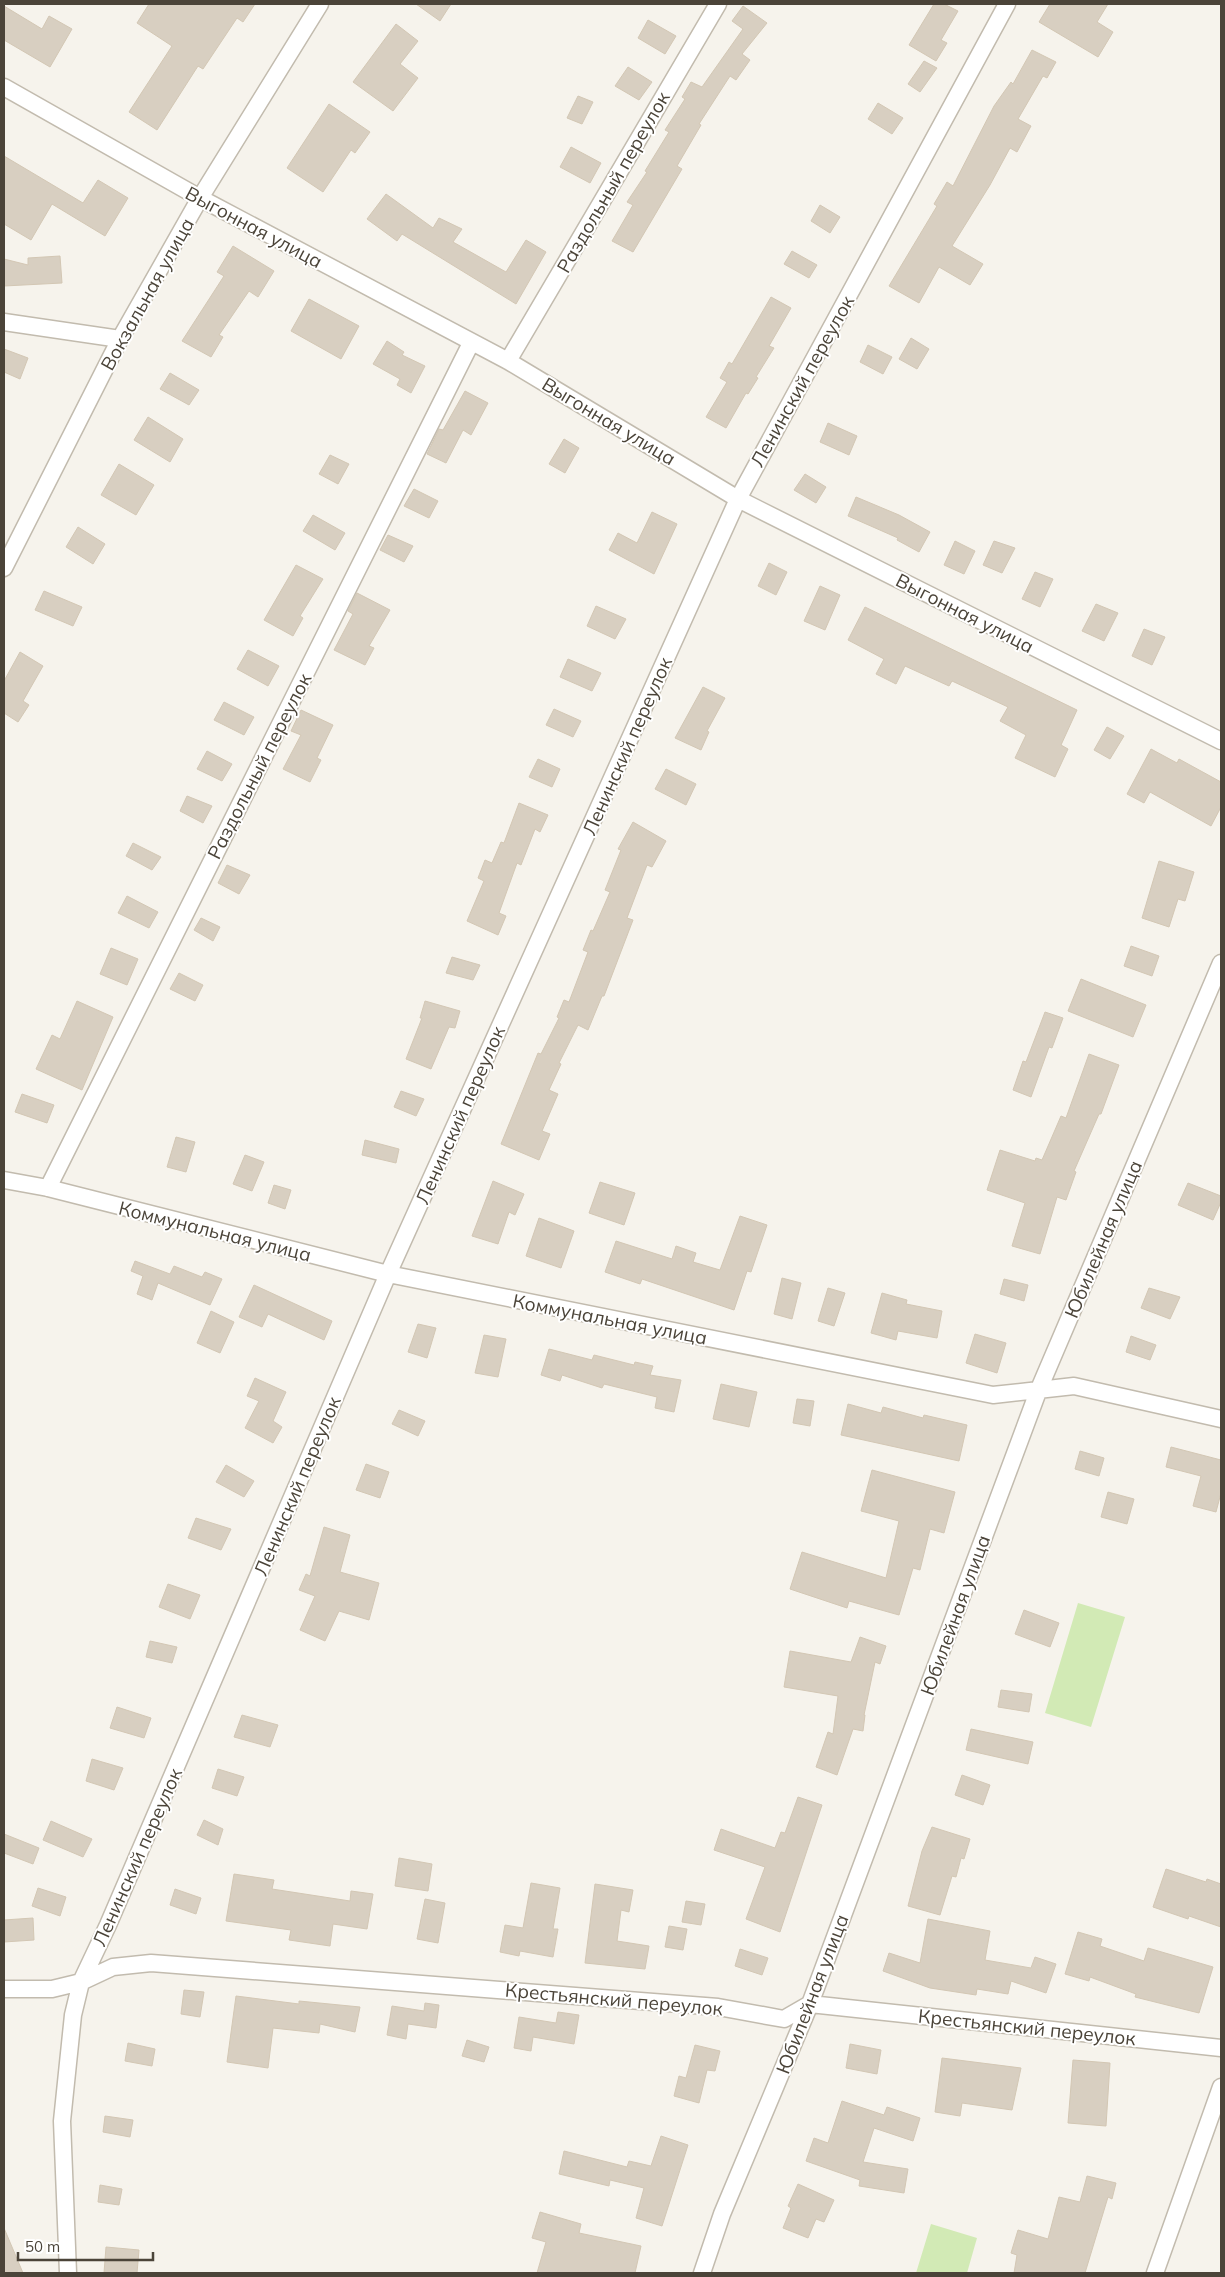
<svg xmlns="http://www.w3.org/2000/svg" width="1225" height="2277" font-family="Mulish,sans-serif">
<style>
.green{fill:#d2eab5}
.building{fill:#d8cfc1;stroke:#d3c7b4}
.lines{fill:none;stroke-linecap:round;stroke-linejoin:round}
.minor-casing{stroke:#c2bbae;stroke-width:19}
.minor{stroke:#fff;stroke-width:16}
.labels{text-anchor:middle;dominant-baseline:central;stroke-width:4;stroke-linejoin:round;paint-order:stroke}
.street-label{font-size:19px;fill:#4b4439;stroke:#fff}
</style>
<rect width="100%" height="100%" fill="#f6f3ec"/>
<path class="green" d="M1078,1603L1125,1617L1091,1727L1045,1713Z
M931,2224L977,2238L967,2273H916Z"/>
<path class="building" d="M149,4H255L243,22L237,18L203,69L198,66L157,130L129,112L172,46L137,23Z
M416,4H451L440,21Z
M934,4H944L958,11L941,40L947,43L936,61L909,45Z
M1050,4H1108L1097,22L1113,32L1098,57L1039,22Z
M4,6L42,29L49,16L72,29L50,67L4,40Z
M743,6L767,23L742,54L750,60L736,80L730,76L699,124L701,125L677,166L682,169L633,252L612,241L633,205L627,202L647,172L645,171L669,132L665,130L685,99L682,97L691,82L702,87L743,29L732,21Z
M648,20L676,36L665,54L638,38Z
M396,24L418,41L400,64L418,78L393,111L353,82Z
M1032,50L1056,62L1047,78L1043,76L1018,119L1031,126L1017,152L1010,148L990,185L952,246L983,264L970,285L939,267L919,303L889,286L937,206L934,204L947,182L953,186L994,106L1011,82L1013,84Z
M924,61L937,68L920,92L908,84Z
M628,67L652,82L639,100L615,86Z
M578,96L593,102L582,124L567,118Z
M878,103L903,118L892,134L868,119Z
M329,104L370,132L355,153L351,150L323,192L287,168Z
M571,147L601,163L590,183L560,167Z
M4,156L83,203L98,180L128,198L105,236L52,204L31,240L4,224Z
M386,194L433,228L439,218L462,229L453,242L506,272L526,240L546,252L516,304L402,234L397,241L367,219Z
M820,205L840,217L830,233L811,221Z
M233,246L274,271L258,297L249,291L219,335L223,337L211,357L182,341L224,276L217,272Z
M792,251L817,265L809,278L784,264Z
M60,256L62,283L4,286V259L28,265V258Z
M771,297L791,308L769,346L774,348L756,377L758,378L748,394L746,393L726,428L706,417L727,382L720,378L729,362L732,364Z
M309,299L359,326L341,359L291,331Z
M911,338L929,349L917,369L899,359Z
M387,341L404,352L402,355L425,366L411,393L397,385L400,379L373,364Z
M868,345L892,357L883,374L860,362Z
M4,349L28,358L20,379L4,372Z
M170,373L199,390L189,405L160,389Z
M465,391L488,403L471,435L463,430L446,463L427,454L439,429L443,430Z
M148,417L183,439L170,462L134,440Z
M828,423L857,436L849,455L820,442Z
M564,439L579,448L565,473L549,464Z
M330,455L349,464L338,484L319,474Z
M119,464L154,485L136,515L101,495Z
M805,474L826,487L816,503L794,490Z
M414,489L438,501L429,518L404,506Z
M856,497L899,515L930,532L919,552L897,540L898,538L848,516Z
M652,512L677,524L654,574L609,550L618,533L637,543Z
M313,515L345,533L335,550L303,531Z
M78,527L105,544L93,564L66,547Z
M388,535L413,546L404,562L380,550Z
M955,541L975,551L964,574L944,565Z
M994,541L1015,548L1002,573L983,565Z
M769,563L787,572L776,595L758,586Z
M296,565L323,579L300,616L303,618L293,636L264,620Z
M1035,572L1053,579L1040,607L1022,599Z
M820,586L840,595L825,630L804,621Z
M44,591L82,607L73,626L35,610Z
M357,593L390,610L369,646L374,648L365,665L334,650L353,614L348,611Z
M1096,604L1118,613L1104,641L1082,631Z
M596,606L626,619L615,639L587,626Z
M865,607L1077,710L1061,745L1068,749L1055,777L1015,758L1026,735L1000,721L1008,707L952,681L949,686L905,666L896,684L876,674L884,659L848,640Z
M1144,629L1165,637L1152,665L1132,656Z
M248,650L279,666L268,686L237,669Z
M20,652L43,666L23,701L29,705L18,722L4,713V681Z
M568,659L601,673L592,691L560,677Z
M703,687L725,698L707,731L709,732L701,750L675,738Z
M224,702L254,717L244,735L214,720Z
M554,709L581,721L573,737L546,725Z
M301,710L333,725L317,758L321,760L310,782L283,769L301,735L291,731Z
M1107,727L1124,736L1110,759L1094,750Z
M1151,749L1177,763L1179,759L1221,782V807L1211,826L1150,792L1144,803L1127,794Z
M207,751L232,764L222,781L197,769Z
M538,759L560,769L552,787L529,777Z
M666,769L696,784L686,805L655,789Z
M187,796L212,806L203,823L180,811Z
M519,803L548,815L540,832L535,829L521,865L517,863L499,913L506,916L498,935L467,921L484,881L478,878L485,860L492,863L501,842L504,843Z
M633,822L666,841L652,867L647,865L627,918L633,920L604,996H602L588,1030L578,1025L559,1063L561,1064L549,1090L558,1094L542,1131L550,1134L539,1160L501,1144L538,1053L541,1054L559,1018L557,1017L564,1000L569,1002L588,952L583,950L591,930L593,931L610,892L605,890L621,850L618,849Z
M133,843L161,857L152,870L126,856Z
M1159,861L1194,872L1185,901L1178,899L1169,927L1142,918Z
M227,865L250,875L239,894L218,883Z
M127,896L158,912L149,928L118,913Z
M201,918L220,927L213,941L194,930Z
M1131,946L1159,956L1152,976L1124,966Z
M111,948L138,959L127,985L100,974Z
M452,957L480,965L473,980L446,973Z
M179,973L203,985L195,1001L170,989Z
M1081,979L1146,1005L1133,1037L1068,1011Z
M77,1001L113,1017L82,1090L36,1069L52,1035L60,1039Z
M425,1001L460,1011L455,1028L449,1027L431,1069L406,1059L422,1018H420Z
M1045,1012L1063,1018L1052,1048L1049,1047L1031,1097L1013,1090L1023,1061L1026,1062Z
M1089,1054L1119,1065L1101,1114H1099L1074,1171L1076,1172L1066,1200L1057,1197L1040,1254L1012,1246L1025,1203L987,1190L1000,1150L1035,1161L1036,1158L1042,1160L1061,1116L1066,1118Z
M401,1091L424,1099L416,1116L394,1107Z
M22,1094L54,1105L47,1123L15,1112Z
M176,1137L195,1142L186,1172L167,1167Z
M365,1140L399,1149L396,1163L362,1155Z
M245,1155L264,1162L252,1191L233,1184Z
M493,1181L524,1194L515,1215L509,1212L498,1244L472,1236Z
M600,1182L635,1193L624,1225L589,1213Z
M1188,1183L1221,1196V1202L1213,1220L1178,1205Z
M274,1185L291,1190L285,1209L268,1203Z
M740,1216L767,1225L751,1272L747,1271L734,1310L642,1279L640,1284L605,1272L616,1241L672,1259L676,1246L696,1253L693,1262L720,1270Z
M539,1218L574,1231L561,1268L526,1256Z
M135,1261L170,1274L174,1266L202,1277L205,1272L222,1279L210,1305L158,1283L152,1300L137,1294L143,1276L131,1271Z
M782,1278L801,1283L792,1319L774,1314Z
M1004,1279L1028,1285L1024,1301L1000,1294Z
M254,1285L332,1321L324,1340L268,1314L262,1327L239,1317Z
M828,1288L845,1293L834,1326L818,1321Z
M1149,1288L1180,1297L1170,1319L1141,1308Z
M882,1293L907,1300L906,1304L942,1311L937,1338L898,1331L896,1340L871,1333Z
M211,1311L234,1322L220,1353L197,1343Z
M418,1324L436,1328L427,1358L408,1352Z
M975,1334L1006,1343L997,1373L966,1363Z
M484,1335L506,1339L498,1377L475,1373Z
M1131,1336L1156,1345L1150,1360L1126,1352Z
M549,1349L592,1360L594,1355L634,1365L635,1362L653,1366L650,1375L681,1380L674,1412L655,1408L657,1397L604,1384L602,1388L562,1375L560,1381L541,1375Z
M255,1378L286,1392L273,1421L282,1427L273,1443L245,1428L259,1401L247,1396Z
M721,1384L757,1392L749,1427L713,1419Z
M797,1399L814,1401L810,1426L793,1423Z
M848,1404L881,1413L883,1407L923,1418L924,1415L967,1425L959,1461L841,1435Z
M399,1410L425,1421L418,1436L392,1424Z
M1171,1447L1221,1460V1493L1216,1512L1193,1506L1201,1476L1166,1467Z
M1080,1451L1104,1458L1099,1476L1075,1469Z
M366,1464L389,1472L380,1498L356,1490Z
M226,1465L254,1481L244,1497L216,1482Z
M872,1470L955,1492L944,1533L930,1529L920,1570L913,1568L899,1615L849,1601L847,1608L790,1589L802,1552L886,1578L899,1521L861,1511Z
M1108,1492L1134,1499L1127,1524L1101,1517Z
M196,1518L231,1529L221,1550L188,1538Z
M324,1527L350,1535L340,1572L379,1583L369,1620L339,1611L325,1641L300,1630L315,1596L299,1590L306,1574L310,1576Z
M168,1584L200,1595L190,1619L159,1607Z
M1024,1610L1059,1623L1050,1647L1015,1634Z
M860,1637L886,1646L880,1664L875,1662L864,1715H865L863,1731L853,1729L837,1775L816,1767L828,1732L833,1734L838,1696L784,1687L790,1651L851,1662Z
M150,1641L177,1647L172,1663L146,1657Z
M1001,1690L1032,1694L1029,1712L998,1707Z
M117,1707L151,1718L144,1738L110,1728Z
M242,1715L278,1725L270,1747L234,1737Z
M971,1729L1033,1742L1028,1764L966,1750Z
M92,1759L123,1768L114,1790L86,1781Z
M218,1769L244,1777L237,1796L212,1788Z
M962,1775L990,1785L983,1805L955,1795Z
M798,1797L822,1805L780,1932L746,1919L765,1867L714,1850L721,1829L775,1848L781,1832L785,1833Z
M204,1820L223,1829L218,1845L197,1835Z
M51,1821L92,1839L83,1857L43,1840Z
M932,1827L970,1839L964,1859L961,1858L956,1877L952,1876L940,1915L908,1906L922,1851Z
M4,1834L39,1848L33,1864L4,1853Z
M399,1858L432,1864L428,1891L395,1886Z
M1166,1869L1206,1882L1207,1879L1221,1884V1927L1189,1916L1188,1919L1153,1907Z
M234,1874L274,1880L272,1889L350,1901L351,1891L373,1894L367,1929L333,1924L330,1946L289,1940L291,1930L226,1921Z
M531,1883L560,1888L553,1929H558L553,1957L520,1951L519,1956L500,1952L505,1925L523,1928Z
M595,1884L633,1890L629,1912L621,1910L617,1941L649,1946L645,1969L585,1963Z
M38,1888L66,1897L60,1916L32,1906Z
M175,1889L201,1898L196,1914L170,1905Z
M425,1899L445,1903L438,1943L417,1939Z
M686,1901L705,1904L701,1925L682,1922Z
M33,1918L34,1940L4,1942V1920Z
M928,1919L990,1931L985,1960L1031,1968L1035,1957L1056,1964L1046,1993L1011,1981L1008,1994L977,1989L976,1995L930,1988L883,1971L889,1953L920,1963Z
M669,1926L687,1929L683,1950L665,1947Z
M1078,1932L1102,1939L1100,1946L1144,1961L1148,1948L1213,1967L1199,2013L1135,1997L1136,1994L1090,1977L1089,1981L1065,1974Z
M740,1949L768,1958L762,1975L735,1966Z
M184,1990L204,1992L200,2017L181,2014Z
M236,1996L299,2004V2001L360,2007L355,2032L320,2024L319,2033L273,2028L268,2068L227,2062Z
M425,2003L439,2005L436,2028L408,2024L406,2039L387,2035L392,2006L424,2011Z
M558,2012L579,2015L574,2044L533,2037L531,2051L514,2048L519,2017L556,2023Z
M467,2040L489,2047L484,2062L462,2056Z
M128,2043L155,2049L152,2066L125,2061Z
M850,2044L881,2050L877,2074L846,2068Z
M695,2045L720,2051L715,2071L707,2070L699,2103L674,2096L679,2076L686,2078Z
M942,2058L1021,2068L1012,2110L962,2103L960,2116L935,2112Z
M1073,2060L1110,2063L1106,2126L1068,2123Z
M842,2101L884,2115L887,2107L920,2118L913,2141L874,2128L863,2162L908,2169L904,2193L859,2186L860,2180L806,2161L814,2138L828,2143Z
M105,2116L133,2120L130,2137L103,2132Z
M661,2136L688,2145L662,2226L636,2218L644,2188L610,2180L609,2186L559,2174L564,2151L627,2167L629,2161L651,2166Z
M1087,2176L1116,2183L1112,2199L1108,2197L1085,2273H1014L1017,2255L1011,2253L1018,2230L1048,2239L1059,2197L1080,2202Z
M798,2184L834,2200L824,2222L816,2219L808,2238L783,2228L791,2208L788,2206Z
M100,2185L122,2189L119,2205L98,2202Z
M540,2212L581,2224L579,2233L641,2246L635,2273H537L546,2242L532,2238Z
M4,2228L23,2273H4Z
M106,2247L139,2250L137,2273H104Z"/>
<g class="lines">
<g class="minor-casing">
<path id="minor" d="M4,87L200,198L508,361L738,499L1221,741
M4,322L120,339
M508,361L718,4
M4,568L120,339L200,198L320,4
M4,1180L48,1188L388,1274L993,1395L1074,1386L1221,1419
M48,1188L471,343
M4,1989H52L81,1982L113,1967L151,1963L718,2007L784,2019L810,2004L1221,2048
M68,2273L62,2121L73,2015L81,1982L108,1925L388,1274L738,499L1007,4
M702,2273L722,2214L810,2004L1039,1389L1221,963
M1155,2273L1221,2087"/>
</g>
<use href="#minor" class="minor"/>
</g>
<g class="labels">
<g class="street-label">
<text transform="translate(613 182) rotate(-60)">Раздольный переулок</text>
<text transform="translate(254 227) rotate(28)">Выгонная улица</text>
<text transform="translate(147 294) rotate(-61)">Вокзальная улица</text>
<text transform="translate(802 381) rotate(-61)">Ленинский переулок</text>
<text transform="translate(609 421) rotate(31)">Выгонная улица</text>
<text transform="translate(965 613) rotate(27)">Выгонная улица</text>
<text transform="translate(627 746) rotate(-66)">Ленинский переулок</text>
<text transform="translate(259 766) rotate(-63)">Раздольный переулок</text>
<text transform="translate(460 1115) rotate(-66)">Ленинский переулок</text>
<text transform="translate(215 1231) rotate(14)">Коммунальная улица</text>
<text transform="translate(1103 1239) rotate(-67)">Юбилейная улица</text>
<text transform="translate(610 1319) rotate(11)">Коммунальная улица</text>
<text transform="translate(297 1486) rotate(-67)">Ленинский переулок</text>
<text transform="translate(955 1615) rotate(-70)">Юбилейная улица</text>
<text transform="translate(137 1857) rotate(-66)">Ленинский переулок</text>
<text transform="translate(812 1994) rotate(-69)">Юбилейная улица</text>
<text transform="translate(614 1999) rotate(5)">Крестьянский переулок</text>
<text transform="translate(1027 2027) rotate(6)">Крестьянский переулок</text>
</g>
</g>
<rect width="1225" height="2277" fill="none" stroke="#4b4439" stroke-width="10"/>
<path d="M18 2252v8h135v-8" fill="none" stroke="#4b4439" stroke-width="2.5"/>
<text x="25" y="2252" font-size="15" fill="#4b4439" stroke="#ffffff" stroke-width="4" paint-order="stroke">50 m</text>
</svg>
